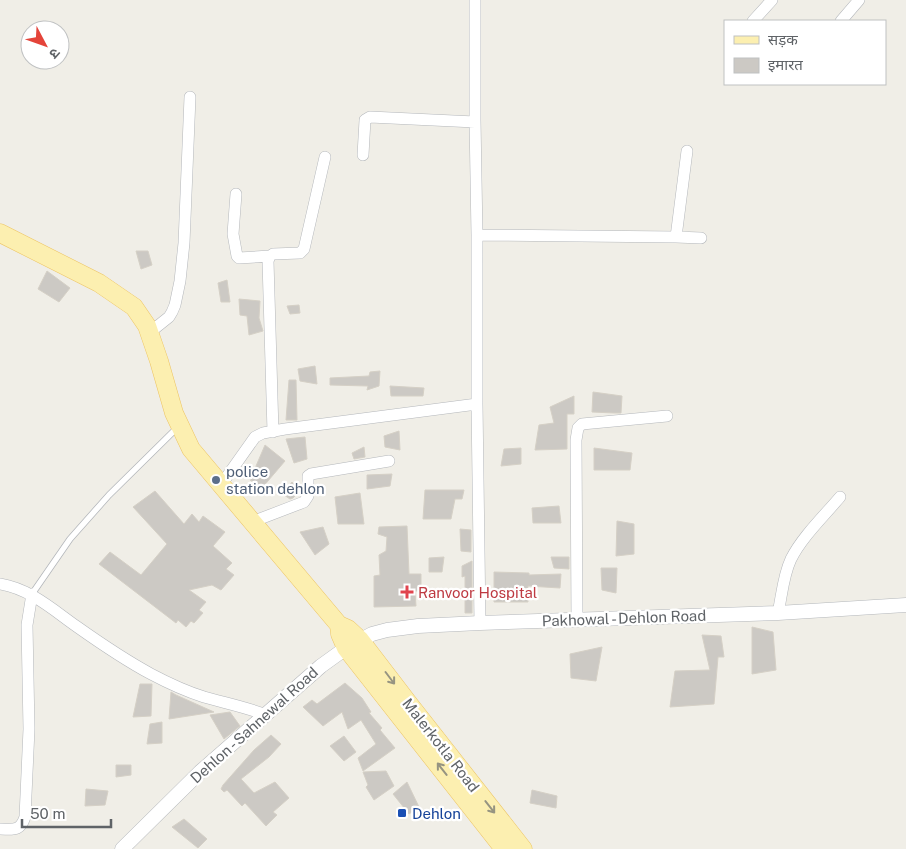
<svg xmlns="http://www.w3.org/2000/svg" width="906" height="849" font-family="'Public Sans','Noto Sans Devanagari',sans-serif">
<style>
.building{fill:#ccc9c4;stroke:#d5d0c6}
.lines{fill:none;stroke-linecap:round;stroke-linejoin:round}
.service-casing{stroke:#b4b7bb;stroke-width:7}
.minor-casing{stroke:#b4b7bb;stroke-width:12}
.tertiary-casing{stroke:#b4b7bb;stroke-width:15}
.primary-casing{stroke:#edc463;stroke-width:19}
.service{stroke:#fff;stroke-width:5.5}
.minor{stroke:#fff;stroke-width:11}
.tertiary{stroke:#fff;stroke-width:14}
.primary{stroke:#fcefb0;stroke-width:18}
.oneway{stroke:#969481}
.service-dot{fill:#5c6f8a;stroke:#fff;stroke-width:2}
.health-dot{fill:#e0444e;stroke:#fff;stroke-width:2}
.transit-dot{fill:#1a4fb4;stroke:#fff;stroke-width:2}
.labels{text-anchor:middle;dominant-baseline:central;stroke-width:4.5;stroke-linejoin:round;paint-order:stroke}
.service-label{font-size:15px;fill:#4e5e75;stroke:#fff;text-anchor:start}
.health-label{font-size:15px;fill:#be3a42;stroke:#fff;text-anchor:start}
.street-label{font-size:15px;fill:#5f6367;stroke:#fff}
.transit-label{font-size:15px;fill:#164399;stroke:#fff;text-anchor:start}
</style>
<rect width="100%" height="100%" fill="#f0eee7"/>
<path class="building" d="M136,251H148L152,265L141,269Z
M47,271L70,288L59,302L38,289Z
M227,280L230,302H221L218,283Z
M239,299L260,301L259,318L263,331L249,335L247,316L240,315Z
M299,305L300,313L290,314L287,306Z
M315,366L317,384L300,381L298,369Z
M380,371L379,386L367,390L368,386L330,385V378L369,376L370,372Z
M289,380H296L297,420H286Z
M390,386L424,388L423,396H391Z
M593,392L622,396L621,413H614L592,412Z
M574,396V414H567V449L535,450L539,425L554,423L550,407Z
M399,431L400,450L385,447L384,436Z
M305,437L307,459L294,463L286,439Z
M265,445L285,461L262,488L250,480Z
M364,447L365,457L354,459L352,453Z
M521,448V464L501,466L504,449Z
M594,448L632,453L630,470H594Z
M392,474L390,486L367,489V475Z
M292,482L300,491L293,498L290,499L281,493Z
M425,490H464L462,499H455L451,519H423Z
M155,491L184,524L192,514L199,522L203,516L225,532L213,546L232,563L226,569L234,575L221,590L212,585L189,590L206,602L199,610L203,613L194,623L191,621L186,627L178,620L176,623L99,564L110,552L141,575L167,544L133,507Z
M360,493L364,524H338L335,497Z
M559,506L561,523H533L532,508Z
M617,521L634,524V554L616,556Z
M407,526L409,574H421V591H415L416,606L374,607V576L380,575L379,555L386,551L387,537L378,534L379,527Z
M323,527L329,544L315,555L300,532Z
M460,529L471,530V552L461,551Z
M444,557L442,572H429V558Z
M551,557H569V569L554,568Z
M472,561V613H465V576L462,577V566Z
M601,568H617L616,593L602,590Z
M494,572L529,573V575L561,574L560,588L528,586V602H494Z
M752,627L773,632L776,670L752,674Z
M702,635L721,636L724,657H718L714,704L670,707L675,671L710,670Z
M602,647L596,681L571,678L570,654Z
M345,683L362,698L371,712L369,713L382,728L380,730L395,748L363,771L358,758L376,744L361,720L348,729L342,712L323,726L303,707L312,700L317,704Z
M140,684H152L151,716L133,717Z
M171,692L176,695L214,712L169,719Z
M230,712L240,726L224,739L210,715Z
M162,722V743L147,744L150,724Z
M271,735L281,744L269,757L241,779L254,793L275,782L289,798L273,812L277,815L266,826L245,803L242,806L227,790L224,792L221,789L223,785L254,750Z
M344,736L356,752L344,761L330,746Z
M116,765H131V775L116,777Z
M386,771L394,786L374,800L366,787L368,785L363,772Z
M407,782L419,807L409,814L393,794Z
M86,789L108,791L105,805L85,806Z
M532,790L557,796L556,808L530,803Z
M184,819L207,839L198,848L172,827Z"/>
<g class="lines">
<g class="service-casing">
<path id="service" d="M32,594L70,539L109,495L178,427"/>
</g>
<g class="minor-casing">
<path id="minor" d="M475,0V120L477,235V404L480,623
M753,21L772,0
M841,21L859,0
M363,155L365,120L370,117L475,122
M236,194L233,234L237,256L239,258L270,256
M477,235L676,237L701,238
M676,237L687,151
M149,333L169,317L172,312L175,305L180,281L184,243L190,97
M273,432L268,261L270,256L273,254L300,253L304,249L325,157
M221,485L255,437L263,433L285,429L477,404
M252,522L304,502L308,496V476L311,474L389,461
M0,584C30,589 52,609 76,626C100,643 125,660 151,674C168,683 185,691 204,697C225,703 246,707 266,715
M778,613C782,595 783,576 791,559C802,537 824,516 840,497
M577,619L576,440L578,428L582,424L667,416
M0,829C13,829 20,832 25,817L29,729L27,625L32,594"/>
</g>
<g class="tertiary-casing">
<path id="tertiary" d="M122,849L200,772L321,666L346,648L372,634L387,630L418,626L480,623L778,613L906,605"/>
</g>
<g class="primary-casing">
<path id="primary" d="M0,233L99,283L134,307L147,326L159,361L174,413L191,449L339,625L348,629L360,640L409,704L523,849
M339,625L340,634L346,648L504,849"/>
</g>
<use href="#service" class="service"/>
<use href="#minor" class="minor"/>
<use href="#tertiary" class="tertiary"/>
<use href="#primary" class="primary"/>
</g>
<defs><path id="oneway-shaft" d="M-6 0H5M1.5-3L5.5 0L1.5 3" fill="none" stroke-width="1.6" stroke-linecap="round" stroke-linejoin="round" transform="scale(1.25)"/></defs>
<g class="oneway">
<use href="#oneway-shaft" transform="translate(390 678) rotate(53)"/>
<use href="#oneway-shaft" transform="translate(442 769) rotate(-128)"/>
<use href="#oneway-shaft" transform="translate(490 807) rotate(52)"/>
</g>
<circle class="service-dot" cx="216" cy="480" r="5"/>
<path class="health-dot" d="M404.5 584.5h5v5h5v5h-5v5h-5v-5h-5v-5h5z"/>
<rect class="transit-dot" x="397" y="808" width="10" height="10" rx="2.5"/>
<g class="labels">
<g class="service-label">
<text x="226" y="471">police<tspan x="226" dy="17">station dehlon</tspan></text>
</g>
<g class="health-label">
<text x="418" y="592">Ranvoor Hospital</text>
</g>
<g class="street-label">
<text transform="translate(624 618) rotate(-2)">Pakhowal - Dehlon Road</text>
<text transform="translate(254 725) rotate(-42)">Dehlon - Sahnewal Road</text>
<text transform="translate(441 745) rotate(52)">Malerkotla Road</text>
</g>
<g class="transit-label">
<text x="412" y="813">Dehlon</text>
</g>
</g>
<rect x="724" y="20" width="162" height="65" fill="#ffffff" stroke="#bfc1c2"/>
<rect x="734" y="36" width="25" height="8" fill="#fcefb0" stroke="#bfc1c2"/>
<text x="768" y="45" font-size="15" fill="#5f6367">सड़क</text>
<rect x="734" y="58" width="25" height="15" fill="#ccc9c4" stroke="#bfc1c2"/>
<text x="768" y="70" font-size="15" fill="#5f6367">इमारत</text>
<g transform="translate(45 45) rotate(131)"><circle r="24" fill="#ffffff" stroke="#bfc1c2"/>
<path d="M0-4L9 19L0 12L-9 19Z" fill="#e4443a"/>
<text y="-8" font-size="14" font-weight="bold" text-anchor="middle" fill="#5f6367">उ</text>
</g>
<path d="M22 819v8h89v-8" fill="none" stroke="#5f6367" stroke-width="2.5"/>
<text x="30" y="819" font-size="15" fill="#5f6367" stroke="#ffffff" stroke-width="4" paint-order="stroke">50 m</text>
</svg>
